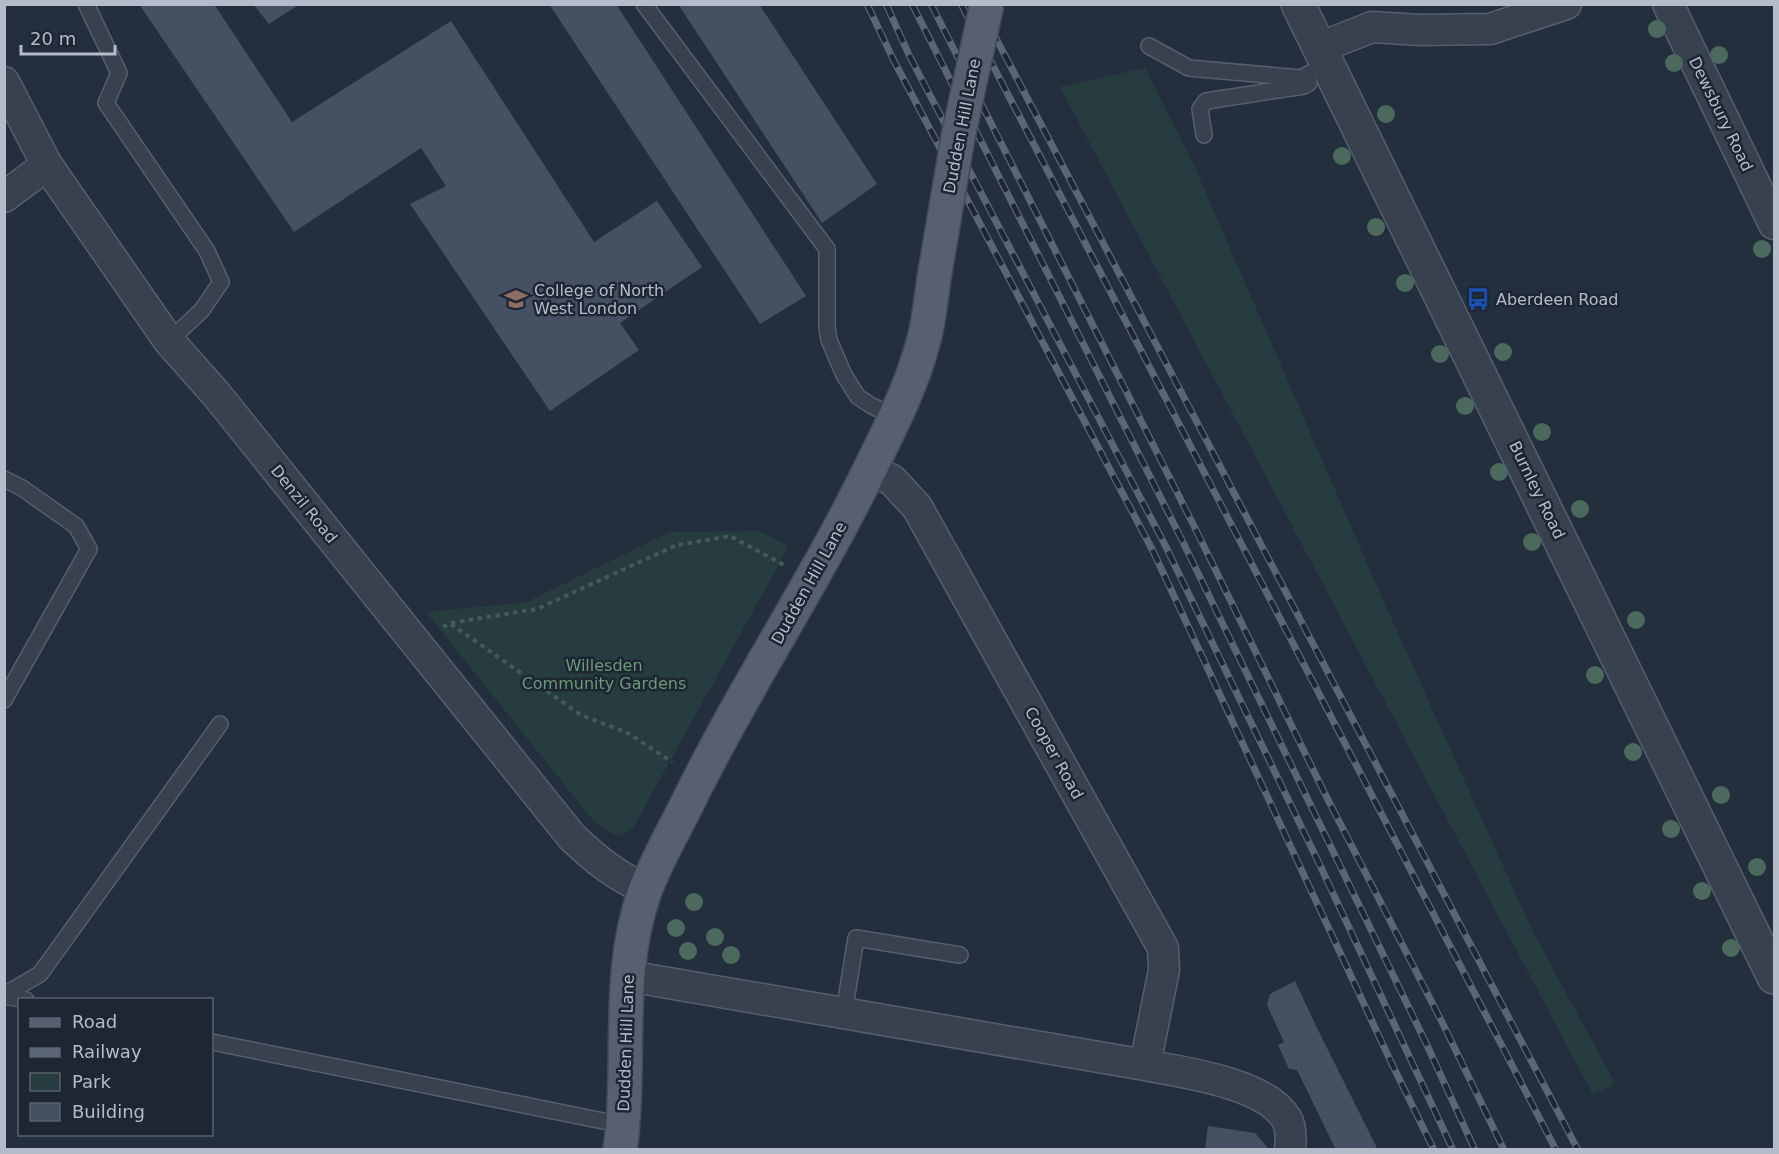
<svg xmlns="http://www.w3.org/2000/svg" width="1779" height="1154" font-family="'DejaVu Sans',sans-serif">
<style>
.green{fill:#263c3f}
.building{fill:#455162}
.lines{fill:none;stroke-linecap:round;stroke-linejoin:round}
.service-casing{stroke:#565f6c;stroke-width:18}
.minor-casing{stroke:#565f6c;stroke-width:33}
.tertiary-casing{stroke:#565f6c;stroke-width:36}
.primary-casing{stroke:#414a57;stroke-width:36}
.path{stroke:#44595c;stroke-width:4;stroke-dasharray:4.5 4.5;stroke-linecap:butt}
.service{stroke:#38414e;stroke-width:15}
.minor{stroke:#38414e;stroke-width:30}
.tertiary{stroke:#38414e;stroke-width:33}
.primary{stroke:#56606e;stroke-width:33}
.rail-casing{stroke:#5a6575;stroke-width:7}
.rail{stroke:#1d2633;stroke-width:4.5;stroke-dasharray:14;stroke-linecap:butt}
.primary-bridge-casing{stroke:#414a57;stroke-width:36;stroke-linecap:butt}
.primary-bridge{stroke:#56606e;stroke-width:33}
.tree{fill:#4b6a5d}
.labels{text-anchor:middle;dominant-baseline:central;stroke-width:5;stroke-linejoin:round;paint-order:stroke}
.street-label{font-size:16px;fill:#b4bcc9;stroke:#1d2633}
.poi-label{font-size:16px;fill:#b4bcc9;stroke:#1d2633;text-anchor:start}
.park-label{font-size:16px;fill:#6b9a76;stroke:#1d2633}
</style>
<rect width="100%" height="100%" fill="#242f3e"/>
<path class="green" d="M1145,68L1193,163L1383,600L1532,930L1615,1083L1593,1095L1060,87Z
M759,531L789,546L633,828L622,836L610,833L595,823L426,612L527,602L669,532Z"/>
<path class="building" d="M139,4H214L292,122L451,21L594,242L657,201L702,267L620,323L639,350L550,411L410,204L446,186L421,148L294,232Z
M253,4H300L269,24Z
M549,4H616L806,296L760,324Z
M678,4H759L877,184L822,223Z
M1295,981L1316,1026L1378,1150H1336L1297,1070L1289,1069L1278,1045L1284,1042L1267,1005L1270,994Z
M1208,1126L1255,1133L1267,1147L1266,1150H1205Z"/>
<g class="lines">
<g class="service-casing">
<path id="service" d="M86,4L119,73L106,103L207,251L221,282L202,310L169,341
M644,4L827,249V327L829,340L844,375L858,397L872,406L896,417
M1149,46L1189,68L1301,78L1327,64
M1204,135L1200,109L1206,101L1304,86L1309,83
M4,479L22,488L76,526L89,549L4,700
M4,995L40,974L220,724
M4,996L26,1000
M844,1013L856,938L960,955
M212,1042L623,1125"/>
</g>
<g class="minor-casing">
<path id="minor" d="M1668,4L1774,224
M1319,48L1372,27L1420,30L1490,29L1566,4
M4,82L47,165L169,341L216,394L572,837C595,859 617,877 646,889
M4,197L47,165
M628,976L1145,1065L1164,970L1163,948L917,507L892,480L870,469
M1145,1065C1182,1072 1265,1083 1286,1118C1291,1126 1291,1140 1290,1150"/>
</g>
<g class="tertiary-casing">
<path id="tertiary" d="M1298,4L1774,977"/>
</g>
<g class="primary-casing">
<path id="primary" d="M620,1150C632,1065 615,973 645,891C657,859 675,829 690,798C745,686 815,582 870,469C890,428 911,388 923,343C929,322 931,299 934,278"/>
</g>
<path class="path" d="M451,624L581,715L628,733L672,762
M443,627L450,623L537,609L677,545L730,536L784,565"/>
<use href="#service" class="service"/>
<use href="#minor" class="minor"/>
<use href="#tertiary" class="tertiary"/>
<use href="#primary" class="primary"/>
<g class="rail-casing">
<path id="rail" d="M867,4L894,61L1153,551L1391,1062L1434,1150
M886,4L909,55L1165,545L1317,859L1453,1150
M912,4L1181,538L1426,1043L1475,1150
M931,4L1196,530L1324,792L1443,1024L1504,1150
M961,4L1556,1150
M978,4L1578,1150"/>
</g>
<use href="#rail" class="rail"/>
<g class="primary-bridge-casing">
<path id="primary-bridge" d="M934,278L958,137L987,4"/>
</g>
<use href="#primary-bridge" class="primary-bridge"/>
</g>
<g class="tree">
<circle cx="1657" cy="29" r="9"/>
<circle cx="1719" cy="55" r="9"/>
<circle cx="1674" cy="63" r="9"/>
<circle cx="1386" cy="114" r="9"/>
<circle cx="1342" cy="156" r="9"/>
<circle cx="1376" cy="227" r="9"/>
<circle cx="1762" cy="249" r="9"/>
<circle cx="1405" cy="283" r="9"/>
<circle cx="1503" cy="352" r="9"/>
<circle cx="1440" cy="354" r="9"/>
<circle cx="1465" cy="406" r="9"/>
<circle cx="1542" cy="432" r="9"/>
<circle cx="1499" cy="472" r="9"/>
<circle cx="1580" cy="509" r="9"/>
<circle cx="1532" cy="542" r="9"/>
<circle cx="1636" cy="620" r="9"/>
<circle cx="1595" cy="675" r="9"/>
<circle cx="1633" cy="752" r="9"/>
<circle cx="1721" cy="795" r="9"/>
<circle cx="1671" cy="829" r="9"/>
<circle cx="1757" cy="867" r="9"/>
<circle cx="1702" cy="891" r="9"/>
<circle cx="694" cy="902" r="9"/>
<circle cx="676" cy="928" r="9"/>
<circle cx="715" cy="937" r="9"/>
<circle cx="1731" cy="948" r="9"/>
<circle cx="688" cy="951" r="9"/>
<circle cx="731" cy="955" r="9"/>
</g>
<defs>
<g id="university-bare" transform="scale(1.8)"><path d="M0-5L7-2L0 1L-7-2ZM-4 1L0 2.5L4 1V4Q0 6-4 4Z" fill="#8d6e63" stroke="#1d2633" stroke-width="2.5" paint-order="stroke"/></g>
<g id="bus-bare" transform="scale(1.8)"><path d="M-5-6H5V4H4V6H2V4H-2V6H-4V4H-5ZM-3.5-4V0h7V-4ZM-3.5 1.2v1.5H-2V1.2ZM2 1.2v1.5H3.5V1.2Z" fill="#1a4fb4" stroke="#1d2633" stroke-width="2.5" paint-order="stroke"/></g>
</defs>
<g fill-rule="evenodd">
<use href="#university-bare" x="516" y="299"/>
<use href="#bus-bare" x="1478" y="299"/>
</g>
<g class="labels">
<g class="street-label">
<text transform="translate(1721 114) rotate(64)">Dewsbury Road</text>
<text transform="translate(962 126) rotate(-79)">Dudden Hill Lane</text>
<text transform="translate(1537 490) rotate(64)">Burnley Road</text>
<text transform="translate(304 504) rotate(51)">Denzil Road</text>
<text transform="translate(809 583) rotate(-61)">Dudden Hill Lane</text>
<text transform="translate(1054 753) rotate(61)">Cooper Road</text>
<text transform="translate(626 1043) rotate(-88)">Dudden Hill Lane</text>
</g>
<g class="poi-label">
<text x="534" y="290">College of North<tspan x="534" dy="18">West London</tspan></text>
<text x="1496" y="299">Aberdeen Road</text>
</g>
<g class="park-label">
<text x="604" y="665">Willesden<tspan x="604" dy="18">Community Gardens</tspan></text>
</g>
</g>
<rect width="1779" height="1154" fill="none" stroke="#b4bcc9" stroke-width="12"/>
<rect x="18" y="998" width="195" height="138" fill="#1d2633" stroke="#59626f" stroke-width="1.5"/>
<rect x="30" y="1018" width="30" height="9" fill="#56606e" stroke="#59626f" stroke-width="1.5"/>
<text x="72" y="1028" font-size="18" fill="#b4bcc9">Road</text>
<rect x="30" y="1048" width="30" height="9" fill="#5a6575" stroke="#59626f" stroke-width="1.5"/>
<text x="72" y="1058" font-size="18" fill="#b4bcc9">Railway</text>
<rect x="30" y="1073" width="30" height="18" fill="#263c3f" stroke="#59626f" stroke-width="1.5"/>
<text x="72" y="1088" font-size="18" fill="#b4bcc9">Park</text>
<rect x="30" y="1103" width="30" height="18" fill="#455162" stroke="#59626f" stroke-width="1.5"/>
<text x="72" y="1118" font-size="18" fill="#b4bcc9">Building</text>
<path d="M21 45v9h94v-9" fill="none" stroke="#b4bcc9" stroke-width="3"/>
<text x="30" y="45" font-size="18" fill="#b4bcc9" stroke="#1d2633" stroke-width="4.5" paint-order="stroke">20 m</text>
</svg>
